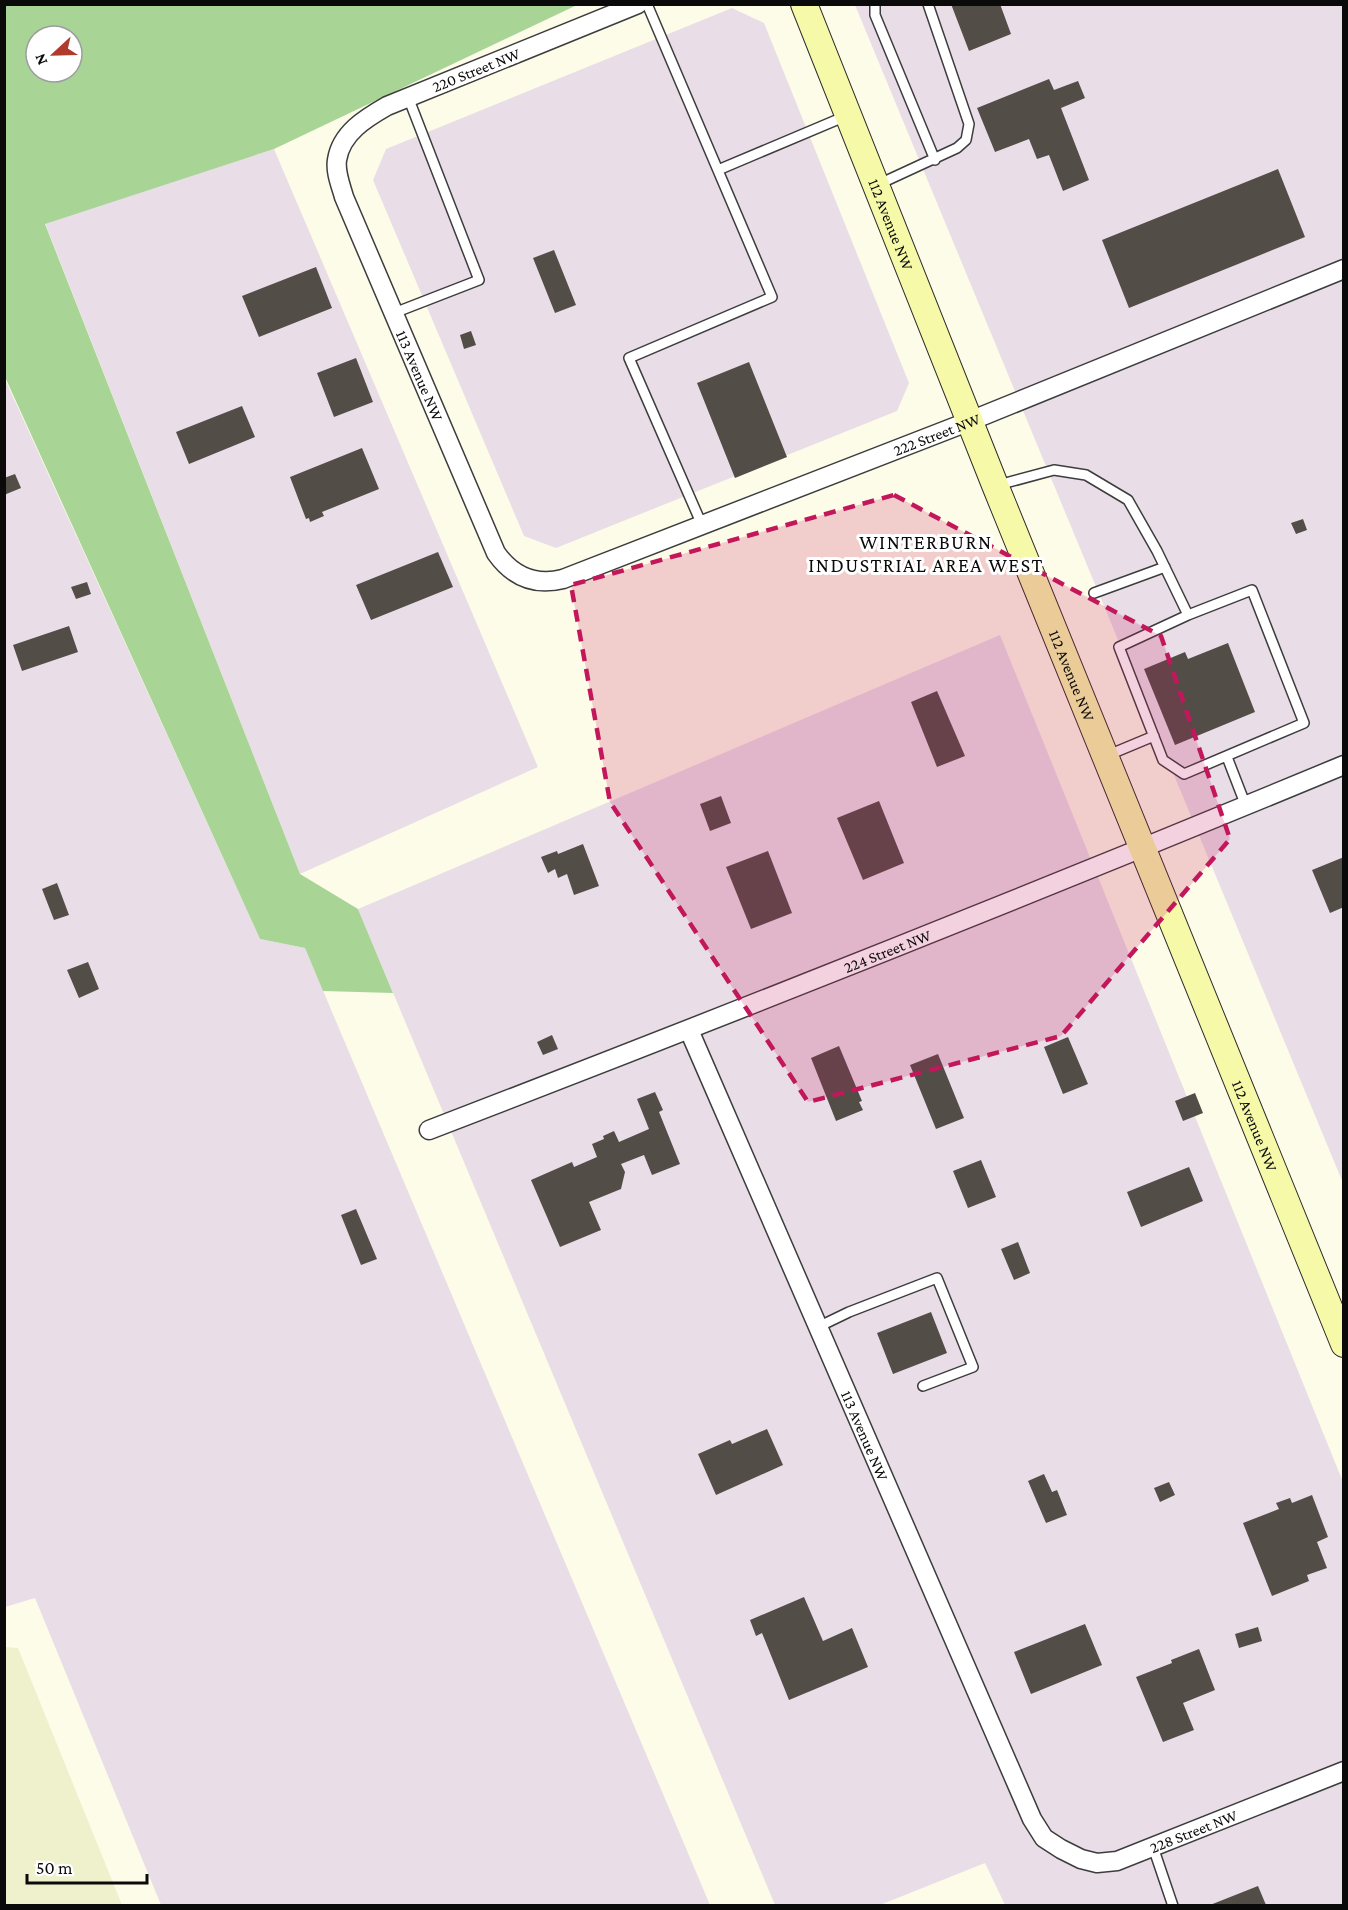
<svg xmlns="http://www.w3.org/2000/svg" width="1348" height="1910" font-family="'Crimson Pro',serif">
<style>
.industrial{fill:#e9dee8}
.farmland{fill:#eef1cb}
.forest{fill:#a8d496;fill-rule:evenodd}
.building{fill:#524d47}
.lines{fill:none;stroke-linecap:round;stroke-linejoin:round}
.lane-casing{stroke:#3d3d3d;stroke-width:12}
.street-casing{stroke:#3d3d3d;stroke-width:21}
.secondary-casing{stroke:#2c2c2c;stroke-width:28}
.lane{stroke:#fff;stroke-width:9}
.street{stroke:#fff;stroke-width:18}
.secondary{stroke:#f6f9a8;stroke-width:26}
.marked{fill:#c2185b;fill-opacity:0.2;stroke:#c2185b;stroke-width:4.5;stroke-dasharray:12 8;stroke-linejoin:round}
.labels{text-anchor:middle;dominant-baseline:central;stroke-width:6;stroke-linejoin:round;paint-order:stroke}
.street-label{font-size:16px;fill:#0a0a0a;stroke:#fff}
.quarter-label{font-size:20px;letter-spacing:1.5px;fill:#0a0a0a;stroke:#fff}
</style>
<rect width="100%" height="100%" fill="#fdfce8"/>
<path class="industrial" d="M855,5H1343V1183Z
M732,8L764,23L909,383L897,411L556,548L524,536L373,180L386,149Z
M274,149L538,767L300,874L45,223Z
M4,377L260,939L305,948L710,1905H161L35,1598L5,1607Z
M1000,635L1343,1482V1905H1005L985,1863L880,1905H775L358,909Z"/>
<path class="farmland" d="M5,1647L18,1648L122,1905H5Z"/>
<path class="forest" d="M4,5H577L274,149L45,224L300,874L358,909L393,993L323,991L305,948L260,939L5,377ZM36,36H72V72H36Z"/>
<path class="building" d="M951,4H1000L1011,34L969,51Z
M1049,79L1054,90L1078,81L1085,98L1061,108L1089,180L1063,191L1049,155L1037,159L1029,139L995,152L977,108Z
M1278,169L1305,237L1129,308L1102,240Z
M554,250L576,305L555,313L533,258Z
M316,267L332,308L259,337L242,296Z
M471,331L476,345L464,349L460,335Z
M356,358L373,402L334,417L317,373Z
M749,362L787,457L735,478L697,383Z
M242,406L255,437L189,464L176,432Z
M362,448L379,489L322,512L324,516L310,522L309,518L306,519L290,477Z
M15,474L21,488L4,495V478Z
M1303,519L1307,530L1296,534L1291,523Z
M438,552L453,587L371,620L356,585Z
M87,582L91,594L76,599L71,587Z
M69,626L78,652L22,671L13,645Z
M1228,643L1255,712L1175,745L1144,669L1185,652L1188,659Z
M937,691L965,756L937,767L911,702Z
M721,796L731,823L710,831L700,804Z
M879,801L904,863L863,880L837,818Z
M583,844L599,886L574,895L567,874L558,878L555,869L548,873L541,857L557,851L558,854Z
M768,851L792,913L751,929L726,867Z
M1344,857V907L1330,913L1312,870Z
M57,883L69,915L54,920L42,889Z
M88,962L99,989L79,998L67,970Z
M552,1035L558,1049L543,1055L537,1042Z
M1068,1037L1088,1084L1063,1094L1044,1047Z
M839,1046L862,1101L859,1102L863,1110L836,1121L811,1058Z
M938,1054L964,1118L936,1129L910,1065Z
M655,1092L663,1110L659,1112L680,1164L652,1175L644,1155L621,1164L625,1172L621,1189L589,1202L601,1230L560,1247L531,1180L572,1162L574,1167L597,1157L592,1144L604,1139L603,1136L614,1131L619,1142L649,1129L637,1099Z
M1195,1093L1203,1113L1183,1121L1175,1101Z
M981,1160L996,1197L968,1208L953,1171Z
M1189,1167L1203,1201L1141,1227L1127,1192Z
M356,1209L377,1259L361,1265L341,1215Z
M1018,1242L1030,1273L1014,1280L1001,1249Z
M931,1312L947,1353L893,1374L877,1333Z
M767,1429L783,1465L716,1495L698,1454L730,1440L732,1444Z
M1044,1474L1052,1492L1057,1490L1067,1515L1046,1523L1028,1481Z
M1169,1482L1175,1495L1160,1502L1154,1488Z
M1312,1495L1328,1537L1317,1542L1327,1568L1307,1575L1309,1581L1272,1596L1243,1523L1279,1509L1276,1503L1290,1498L1292,1503Z
M804,1597L823,1641L852,1628L868,1667L789,1700L762,1633L756,1636L750,1620Z
M1085,1624L1102,1665L1031,1694L1014,1652Z
M1258,1627L1262,1641L1239,1648L1235,1634Z
M1199,1649L1215,1690L1183,1703L1194,1730L1163,1742L1136,1677L1172,1663L1171,1660Z
M1258,1886L1266,1905H1210Z"/>
<g class="lines">
<g class="lane-casing">
<path id="lane" d="M647,4L772,297L629,358L702,525
M875,4V15L935,160
M718,170L846,116
M877,185L957,148L966,140L969,124L928,4
M394,313L479,280L408,97
M998,485L1054,470L1086,475L1128,500L1157,551L1188,615L1119,647L1163,760L1184,774L1304,723L1252,590L1188,615
M1094,593L1165,567
M1106,756L1154,736
M1227,757L1246,806
M818,1327L849,1312L937,1278L973,1367L923,1386
M1153,1847L1173,1906"/>
</g>
<g class="street-casing">
<g id="street">
<path id="s1" d="M638,4L387,106C366,118 341,133 337,160C335,172 341,186 344,197L496,553C513,577 535,586 563,579L970,421L1344,269"/>
<path id="s2" d="M689,1030L1032,1819L1044,1838L1061,1849L1081,1859L1097,1863L1117,1861L1344,1771"/>
<path id="s3" d="M429,1130C736,1012 1040,891 1344,765"/>
</g>
</g>
<g class="secondary-casing">
<g id="secondary">
<path id="s4" d="M804,4L995,485L1344,1344"/>
</g>
</g>
<use href="#lane" class="lane"/>
<use href="#street" class="street"/>
<use href="#secondary" class="secondary"/>
</g>
<path class="marked" d="M894,495L1161,636L1230,839L1061,1036L808,1102L610,802L571,585Z"/>
<g class="labels">
<g class="street-label">
<text transform="translate(476 70) rotate(-22)">220 Street NW</text>
<text stroke="none"><textPath href="#s4" startOffset="237">112 Avenue NW</textPath></text>
<text stroke="none"><textPath href="#s1" startOffset="579">113 Avenue NW</textPath></text>
<text stroke="none"><textPath href="#s1" startOffset="1250">222 Street NW</textPath></text>
<text stroke="none"><textPath href="#s4" startOffset="723">112 Avenue NW</textPath></text>
<text stroke="none"><textPath href="#s3" startOffset="492">224 Street NW</textPath></text>
<text stroke="none"><textPath href="#s4" startOffset="1209">112 Avenue NW</textPath></text>
<text stroke="none"><textPath href="#s2" startOffset="442">113 Avenue NW</textPath></text>
<text stroke="none"><textPath href="#s2" startOffset="1044">228 Street NW</textPath></text>
</g>
<g class="quarter-label">
<text x="926" y="542">WINTERBURN<tspan x="926" dy="23">INDUSTRIAL AREA WEST</tspan></text>
</g>
</g>
<rect width="1348" height="1910" fill="none" stroke="#0a0a0a" stroke-width="12"/>
<g transform="translate(54 54) rotate(248)"><circle r="28" fill="#ffffff" stroke="#9d9d9d" stroke-width="1.5"/>
<path d="M0-4.5L10 22L0 15L-10 22Z" fill="#ae3b2d"/>
<text y="-9" font-size="16" font-weight="bold" text-anchor="middle" fill="#0a0a0a">N</text>
</g>
<path d="M27 1874v9h120v-9" fill="none" stroke="#0a0a0a" stroke-width="3"/>
<text x="36" y="1874" font-size="18" fill="#0a0a0a" stroke="#ffffff" stroke-width="4.5" paint-order="stroke">50 m</text>
</svg>
